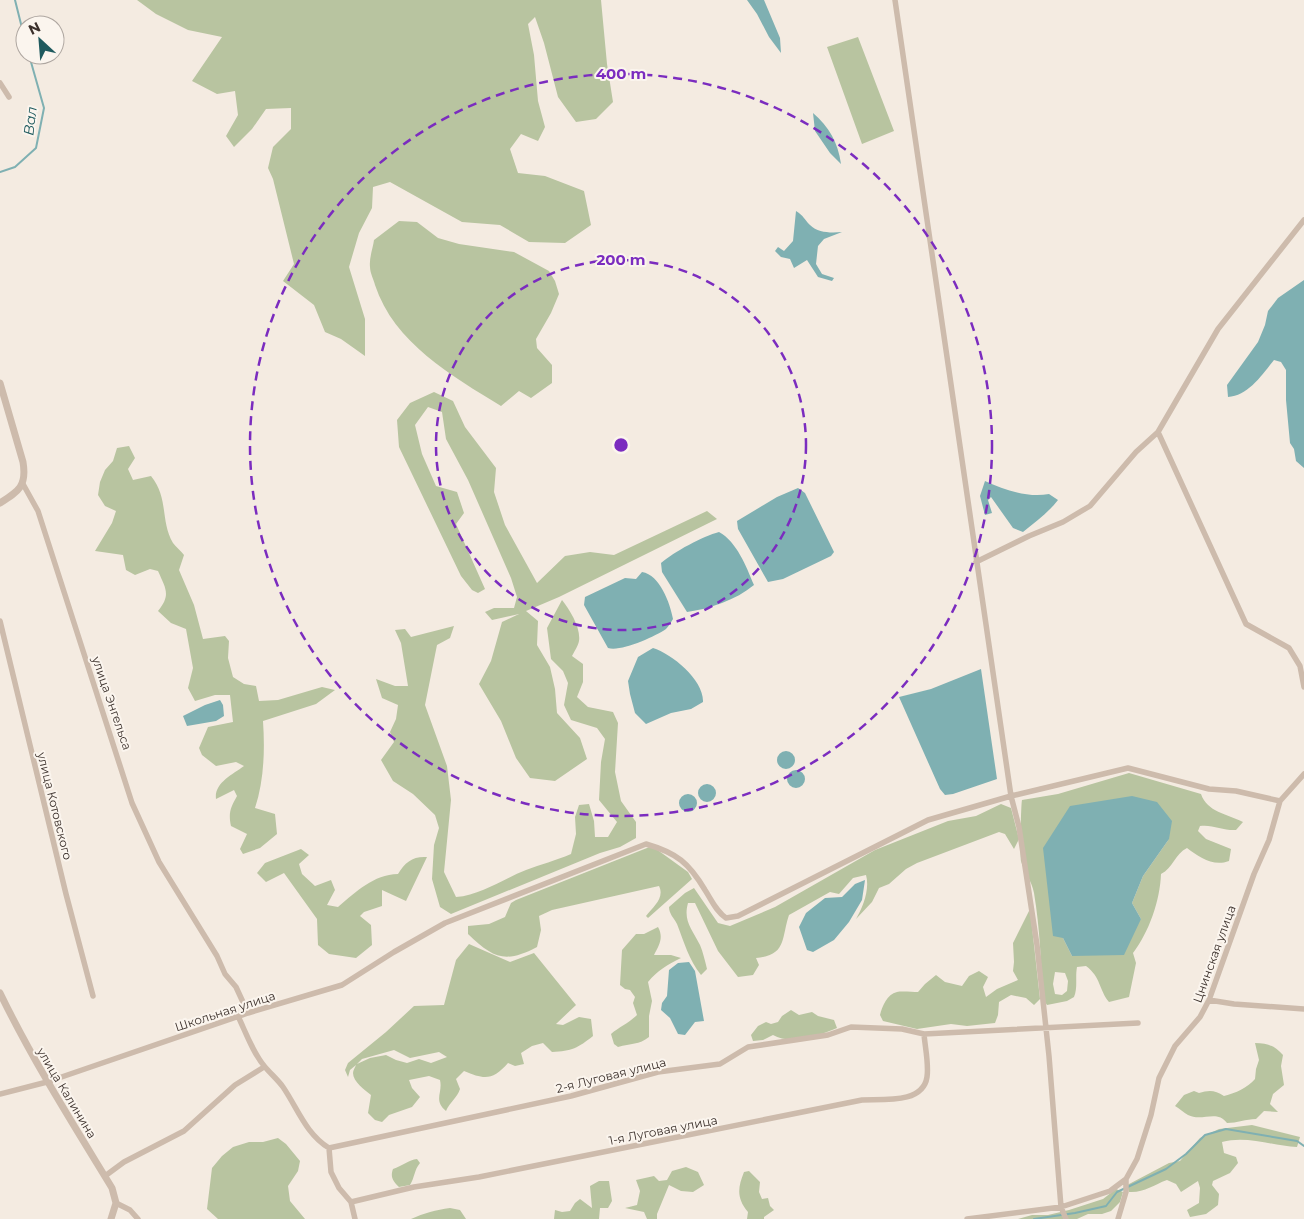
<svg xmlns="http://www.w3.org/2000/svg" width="1304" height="1219" font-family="Montserrat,sans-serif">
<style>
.green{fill:#b8c4a0;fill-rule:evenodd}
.water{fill:#7fb0b2}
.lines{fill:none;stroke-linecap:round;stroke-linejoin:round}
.stream{stroke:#7fb0b2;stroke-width:2}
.minor{stroke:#cdbbac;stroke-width:5.5}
.tertiary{stroke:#cdbbac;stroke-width:7}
.ring{fill:none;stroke:#7b2cbf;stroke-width:2.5;stroke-dasharray:9 6}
.labels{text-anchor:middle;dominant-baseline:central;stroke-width:4;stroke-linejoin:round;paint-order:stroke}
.street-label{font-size:12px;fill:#3b302b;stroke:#fbf5ee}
.water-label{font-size:14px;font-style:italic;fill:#1f5a5e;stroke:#fbf5ee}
.centre{fill:#7b2cbf;stroke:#fbf5ee;stroke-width:2.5}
.ring-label{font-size:15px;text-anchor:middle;font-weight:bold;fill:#7b2cbf;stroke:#fbf5ee;stroke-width:4;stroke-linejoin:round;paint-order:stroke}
</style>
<rect width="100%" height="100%" fill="#f4ebe1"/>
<path class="green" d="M137,0H601L607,64L613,102L596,119L576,122L558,97L544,43L535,17L528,24L534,55L538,101L545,127L538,141L521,134L510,149L518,173L545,176L584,191L591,225L565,243L529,242L500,225L462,222L390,182L373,187L372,208L359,233L349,267L365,319V356L341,339L325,332L314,305L283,281L294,264L273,179L268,168L273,147L291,129V108L266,109L252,129L234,147L226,136L238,115L235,91L217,94L192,81L222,37L188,30L156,14Z
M858,37L894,131L862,144L827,47Z
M399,221L417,222L438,238L459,244L514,252L549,271L555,281L559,294L551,313L536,339L537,348L552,365V383L531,398L519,391L501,406C452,376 394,343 375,285C374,280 370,273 370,267C369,258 373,248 374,240Z
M434,392L453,401L465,427L496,468L494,492L505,525L537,583L565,556L590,552L614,555L707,511L717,519L559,597L526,611L538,621L537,645L550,667L555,689L557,713L580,738L587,759L555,781L530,778L516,758L501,721L479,684L491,661L502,622L519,614L492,620L485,612L494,608H514L517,597L511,578L468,480L446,439L442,412L428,407L415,425L422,454L436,486L457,492L464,513L456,524L485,589L478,593L472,590L461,576L399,447L397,420L410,403Z
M129,446L135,458L128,469L133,480L151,476C169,498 160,521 173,543C176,547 181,551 184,555L179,570L194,605L203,639L225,636L229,641L228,658L233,677L244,684L256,686L259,701L278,700L322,687L335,690L316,704L263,721C265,750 264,781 255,808L275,814L277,834L260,848L243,854L240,849L247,834L231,826C228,812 231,807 237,796L234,790L216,799C214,783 232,775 244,766L236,762L216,766L202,755L199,748L208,727L233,722L230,695H215L195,701L188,688L193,668L186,629L171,623L158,611C171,595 166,589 158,571L150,569L135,575L126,570L123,555L95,551L112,523L116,511L105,506L98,495L100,482L105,470L113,461L117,448Z
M562,600C570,610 581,628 579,641C578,646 574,652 572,656L583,664V682L577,697L588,707L613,712L618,723L615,772L621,801L636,822V838L620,847L600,853L451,914L440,907L432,879L434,845L439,828L435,815L413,794L393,781L381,760L394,742L390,732L396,719L398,705L382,698L376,679L395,686H408L401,643L395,630L405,629L411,637L454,626L450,638L437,645L425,705L447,766L451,800L444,872L456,897C481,895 503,879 526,870C541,864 555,861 571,854L576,834L575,817L579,805L589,804L594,821L595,837H608L617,822L599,800L601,762L605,739L597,728L571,720L564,705L568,683L563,671L551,659L547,628Z
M1129,773L1201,794C1207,812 1227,814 1243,822L1236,830C1224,831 1212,824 1200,826L1198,831L1206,839L1231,849L1229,861C1213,867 1199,857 1187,848C1175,854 1173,868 1161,874C1160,901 1149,932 1133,953L1136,963L1129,997L1109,1002C1099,990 1101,977 1086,966L1077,967C1075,978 1078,987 1074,997L1067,1001L1047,1005L1043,999C1041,964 1040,928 1034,893C1032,881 1024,872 1021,861C1020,855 1021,803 1022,800L1058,794ZM1169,839L1143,876L1132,903L1141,919L1072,956L1063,938ZM1055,972L1065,973L1068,981L1067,991L1062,995L1055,994L1053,984Z
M1001,804L1011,808L1019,839L1014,849L1005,834L999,832L917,863L906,869L889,884L879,888L872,902L856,919C863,907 870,889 866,875L853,878L839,894L830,892L789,915C781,939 787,955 756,958L759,965L753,975L738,977L718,951L695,903H688C683,921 692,929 700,945C703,952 705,961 707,969L701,975C689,960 684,942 677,924C674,918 669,914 669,907L685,893L694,888L718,923L730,926L775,907L875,850L948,821L976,816Z
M652,846L688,872L692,879L648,918L646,916C653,907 665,898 659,886L552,910L539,916L541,930L537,947C505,964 493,958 468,934V926L489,924L505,917L511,903L516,900Z
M301,849L309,855L299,864L302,874L315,886L331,880L335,890L327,905L338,907C357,891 373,875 398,874C405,862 413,856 427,857L406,901L382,890V906L364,912L360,916L371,925L372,945L356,958L329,954L318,945L317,919L284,873L266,882L257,873L265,863Z
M1030,909L1040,999L1034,1005L1026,998L1011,995L999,1002L998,1015L995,1023L967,1026L951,1024L917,1029L883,1021L880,1015C882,1007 887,994 897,992C901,991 913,992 918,992L925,984L936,975L945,982L962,986L969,976L979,971L988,977L983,987L986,997L997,989L1018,980L1013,971L1014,962L1013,943Z
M658,927C664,938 659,945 654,955H671L681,958C667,965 658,970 648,982L652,1001L649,1016V1037C639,1045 631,1043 618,1047L614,1044L611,1034C619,1027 629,1023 637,1015L633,1003L635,997L630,990L625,989L620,985L622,950L636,934H644Z
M469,944L510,962L534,953L576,1005L556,1024L563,1025L579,1017L591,1019L593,1036C578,1048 572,1051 552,1052L543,1043L532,1046L521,1053L524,1064L515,1066L508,1063C493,1080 485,1080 464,1071L456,1079L460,1089C457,1098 450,1102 446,1111C433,1100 443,1093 440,1080L429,1076L409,1080L412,1088L420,1097L412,1107L389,1115L382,1122L375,1120L368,1113L371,1095C365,1090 353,1082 353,1073C353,1070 355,1068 356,1065L350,1070L348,1077L345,1070L348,1063L386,1032L414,1006L444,1005L456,960ZM394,1050L410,1058L439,1052L447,1057L431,1063L419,1059L407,1063L396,1060L386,1055L370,1058L357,1064L362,1059Z
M791,1010L799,1015L812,1012L818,1016L834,1020L837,1028C819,1036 790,1045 773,1035L763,1040L753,1041L751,1035L758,1026L766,1022L771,1024L778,1022L782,1016Z
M1255,1043C1268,1043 1275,1046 1283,1055L1281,1066L1284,1085L1273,1094L1270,1104L1278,1112L1264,1111L1256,1119C1246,1119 1237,1123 1227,1123C1217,1109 1202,1122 1188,1115C1184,1113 1179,1108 1175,1106L1184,1095L1194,1091L1199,1093C1209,1090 1215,1090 1224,1096C1236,1093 1247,1088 1255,1079L1256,1069L1259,1060Z
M1252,1125L1300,1137L1297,1147C1272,1146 1247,1135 1222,1142L1224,1153L1236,1157L1238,1163L1230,1173L1213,1181L1212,1185L1219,1194L1218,1205L1206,1214L1190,1217L1187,1210L1199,1203L1200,1188L1198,1181L1181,1192L1176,1184L1167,1180C1153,1185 1144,1193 1129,1192L1127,1185L1131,1183L1169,1163L1180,1161L1200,1138L1219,1129Z
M278,1138L286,1144L300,1161L298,1171L288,1186L290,1201L305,1219H218L207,1209L212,1168L222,1156L233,1147L249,1142H263Z
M417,1159L420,1163C414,1170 415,1177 410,1185L399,1187C393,1181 390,1177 393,1169C402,1166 409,1160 417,1159Z
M686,1167L698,1172L704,1185L693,1192L681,1191L669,1185L657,1214V1219H647L644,1212L625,1208L637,1205L640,1191L636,1180L654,1176L659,1181L667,1180L672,1171Z
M749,1171L760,1182L759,1192L762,1199L768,1198L770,1206L774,1210L764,1217V1219H747L748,1212C736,1198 738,1187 744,1172Z
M599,1181H609L612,1201L608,1208H600L599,1219H554L555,1210L562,1212L570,1211L575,1203L580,1199L592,1208L590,1186Z
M1116,1189L1123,1192L1120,1202L1111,1211L1102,1214H1088L1077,1219H1018L1032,1215H1048L1069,1210L1103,1199Z
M450,1208L460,1210L466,1219H411C424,1213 436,1210 450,1208Z"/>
<path class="water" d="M747,0H764L780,38L781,53L769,37L757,14Z
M813,113C829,127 838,142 841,164L830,153L815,131Z
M796,211C804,216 804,219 810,225C818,233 831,233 842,232L824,239L818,246L816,264L822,274L834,278L832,281L818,277L807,260L794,268L790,259L781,257L775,251L778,247L784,251L793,241Z
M1304,280V468L1296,461L1294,449L1290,443L1286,400V370L1281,362L1274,360C1262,375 1248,396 1228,397L1227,385L1258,342L1265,325L1268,311L1278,298Z
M985,481C1005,490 1028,498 1049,494L1058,500C1048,513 1035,522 1023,532L1013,528L991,497L988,500L992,513L985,515L980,496Z
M798,488L805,493L834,552L831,556L783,579L768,582L738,529L737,521L777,497Z
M719,532C737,542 746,566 754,585C736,600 709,609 687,612L662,572L661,563C674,552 703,536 719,532Z
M642,572C660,575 670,603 673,619C671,622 669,626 666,629C654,637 621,652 608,648L584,605L585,597L625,578L636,579Z
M653,648C672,654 704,680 703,702L691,709L671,713L646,724L635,713L630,694L628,681L638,657Z
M981,669L997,779L953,794L945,795L940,789L899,697L931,689Z
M220,700L223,705L224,716L216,721L187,726L183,716L205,705Z
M777 760a9 9 0 1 1 18 0a9 9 0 1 1-18 0Z
M787 779a9 9 0 1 1 18 0a9 9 0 1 1-18 0Z
M698 793a9 9 0 1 1 18 0a9 9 0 1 1-18 0Z
M679 803a9 9 0 1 1 18 0a9 9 0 1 1-18 0Z
M1132,796L1157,802L1172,821L1169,839L1143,876L1132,903L1141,919L1124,955L1072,956L1063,938L1053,936L1043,848L1070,806Z
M865,880L862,900L849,922L834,940L813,952L807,950L799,927L806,913L825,898L842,897L855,884Z
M689,962L695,971L704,1021L695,1022L685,1035L678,1034L670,1018L661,1010L662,1003L667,996L669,970L678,963Z"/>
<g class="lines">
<path class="stream" d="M15,0L25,40
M0,172L15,167L36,148L44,108L29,55
M1034,1219L1075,1213L1106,1206L1117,1192L1166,1169L1186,1154L1205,1135L1226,1129L1297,1141L1304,1146"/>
<path class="minor" d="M895,0L1011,796L1019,827L1037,945L1049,1056L1061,1207L1066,1219
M0,83L9,97
M1158,432L1246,624L1289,648L1300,666L1304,687
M23,484L38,511L132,803L159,862L217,956L225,974L236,987L248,1013
M976,562L1029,536L1063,522L1090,506L1136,452L1158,432L1218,329L1304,220
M0,621L66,894L93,996
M1209,1000L1234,1004L1304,1009
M238,1016C246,1033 253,1053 265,1067C271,1074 278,1080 283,1087C298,1109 306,1134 329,1148L331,1172L339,1188L351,1202L355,1219
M0,1094L47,1082L248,1013L342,985L394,952L445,923L646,844C677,853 689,863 705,890C712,901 716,911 726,918L738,916L928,820L1011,796L1128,768L1209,789L1236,791L1280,801
M329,1148L571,1096L658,1072L720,1064L748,1047L828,1035L851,1027L902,1029L924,1034L1138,1023
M105,1176L124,1162L184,1131L235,1085L264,1067
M351,1202L414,1187L479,1177L862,1100C883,1099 923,1104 927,1077C929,1064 925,1047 924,1034
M116,1203L130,1210L138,1219
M967,1219L1061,1207L1110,1191L1126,1179
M1118,1219L1126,1192V1179L1137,1159L1151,1115L1159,1078L1175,1046L1200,1017L1209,1000L1254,874L1269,840L1280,801L1304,774"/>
<path class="tertiary" d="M0,383L23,462C27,486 19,491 0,503
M0,993C33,1061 73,1124 112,1188L116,1203L111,1219"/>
</g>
<g class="ring">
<circle cx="621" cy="445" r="185"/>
<circle cx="621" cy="445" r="371"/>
</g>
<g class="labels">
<g class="street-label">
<text transform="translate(112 703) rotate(71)">улица Энгельса</text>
<text transform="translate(55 806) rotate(76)">улица Котовского</text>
<text transform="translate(1214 954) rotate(-70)">Цнинская улица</text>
<text transform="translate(225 1011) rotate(-18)">Школьная улица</text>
<text transform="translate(611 1075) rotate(-14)">2-я Луговая улица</text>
<text transform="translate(67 1093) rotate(59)">улица Калинина</text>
<text transform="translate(663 1130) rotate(-11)">1-я Луговая улица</text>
</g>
<g class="water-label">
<text transform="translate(30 121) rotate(-83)">Вал</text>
</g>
</g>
<circle cx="621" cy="445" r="8" class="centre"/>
<g class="ring-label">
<text x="621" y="79">400 m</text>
<text x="621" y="265">200 m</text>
</g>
<g transform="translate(40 40) rotate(334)"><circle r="24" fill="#fbf5ee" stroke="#aea6a0"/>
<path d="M0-4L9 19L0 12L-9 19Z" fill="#1f5a5e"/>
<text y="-8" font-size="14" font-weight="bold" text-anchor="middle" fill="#3b302b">N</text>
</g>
</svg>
